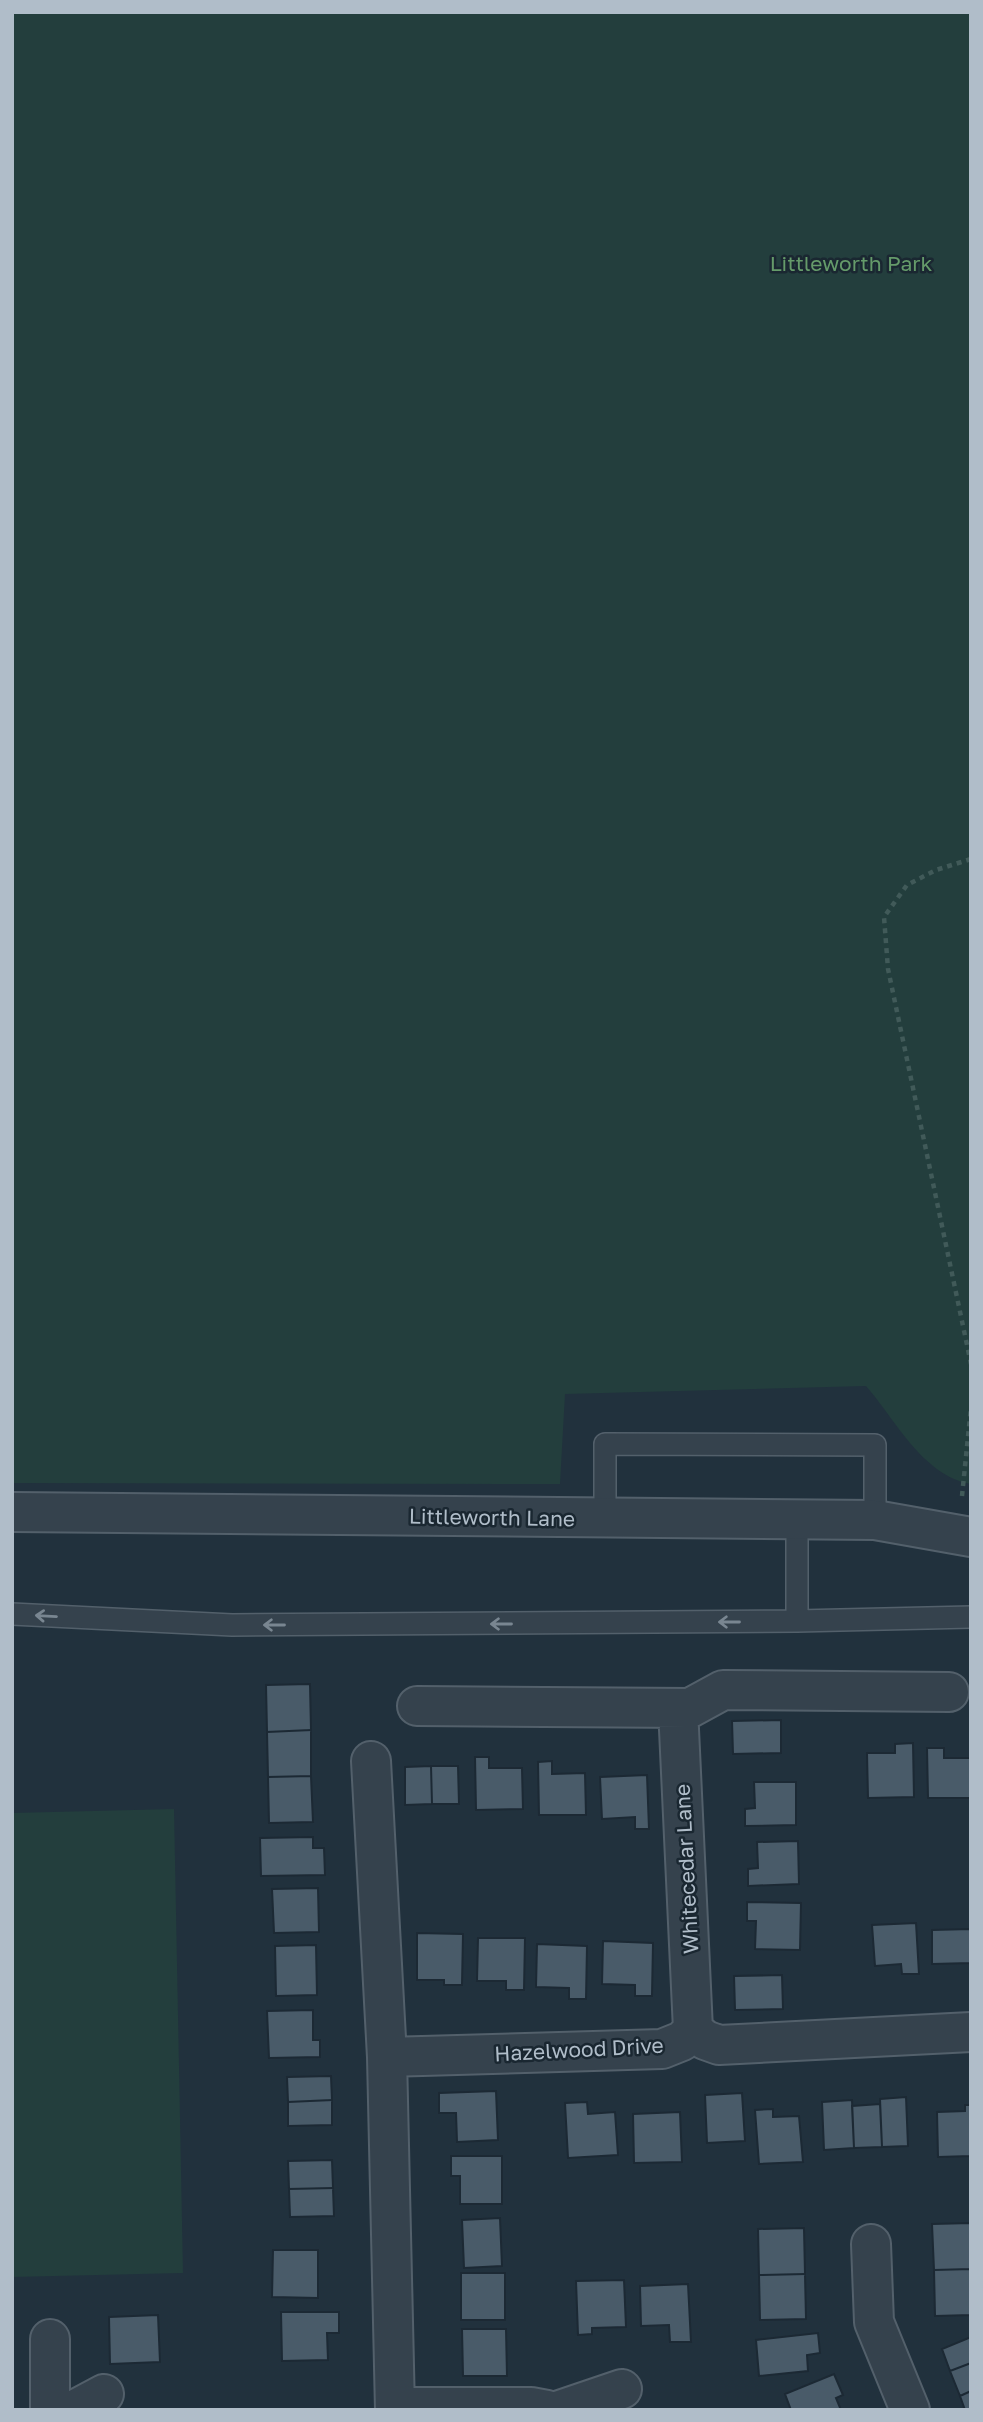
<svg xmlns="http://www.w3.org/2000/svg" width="983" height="2422" font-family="'Golos Text',sans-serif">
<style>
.green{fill:#233e3d}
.building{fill:#495b69;stroke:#1c2934;stroke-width:2}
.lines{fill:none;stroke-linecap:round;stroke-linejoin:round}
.service-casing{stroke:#53606b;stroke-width:24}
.minor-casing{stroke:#53606b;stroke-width:42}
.path{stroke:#415a59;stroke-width:4.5;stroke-dasharray:5 5;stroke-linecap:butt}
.service{stroke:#35424d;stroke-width:21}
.minor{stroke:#35424d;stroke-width:38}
.oneway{stroke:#798691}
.labels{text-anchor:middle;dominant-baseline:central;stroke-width:5;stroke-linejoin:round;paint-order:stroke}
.park-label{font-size:21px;fill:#659b6a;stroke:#1a2731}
.street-label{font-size:21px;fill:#b0bdc9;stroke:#1a2731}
</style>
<rect width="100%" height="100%" fill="#21313d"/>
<path class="green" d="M12,12H971V1484C923,1476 895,1419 866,1386L565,1394L560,1484L12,1483Z
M174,1809L183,2273L12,2277V1813Z"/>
<path class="building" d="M310,1684L311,1730L267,1732L266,1685Z
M781,1720V1753L733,1754L732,1721Z
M311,1730V1776L268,1777L267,1732Z
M913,1743L914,1797L868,1798L867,1753H895V1744Z
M927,1748H944V1758H971V1798H928Z
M475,1757H489V1768H522L523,1809L476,1810Z
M552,1761V1774L585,1773L586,1815H539L538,1762Z
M431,1766H458L459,1804H432Z
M431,1766L432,1804L405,1805V1767Z
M647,1775L649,1829H635V1817L602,1819L600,1777Z
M311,1776L313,1822L269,1823L268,1777Z
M754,1782H796V1825L745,1826V1809L755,1808Z
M313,1837V1848H324L325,1875L261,1876L260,1838Z
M798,1841L799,1884L748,1886V1869L758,1868L757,1842Z
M318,1888L319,1932L274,1933L272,1889Z
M747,1902L801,1903L800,1950L755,1949L756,1921H747Z
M916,1923L919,1974H902L901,1964L875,1966L872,1925Z
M971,1929V1963L932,1964V1930Z
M417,1933L463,1934L462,1985H444V1980H417Z
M478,1938H525L524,1990H506V1981H477Z
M603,1941L653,1943L652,1996H635V1985L602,1984Z
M537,1944L587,1946L586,1999H569V1988L536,1987Z
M316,1945L317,1995L276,1996L275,1946Z
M782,1975L783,2009L735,2010L734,1976Z
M313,2010V2040H320V2057L269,2058L267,2011Z
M331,2076L332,2100L288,2102L287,2077Z
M496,2091L498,2140L457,2142L456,2113H439V2093Z
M742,2093L745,2141L707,2143L705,2095Z
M906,2097L908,2146L882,2147L880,2099Z
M332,2100V2125L288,2126V2102Z
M852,2100L854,2148L824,2150L822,2102Z
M587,2102L588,2114L615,2112L618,2155L568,2158L565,2103Z
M880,2104L882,2147L854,2148L852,2106Z
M965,2105H971V2156L938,2157L937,2112L965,2111Z
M773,2109V2117L799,2116L803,2162L759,2164L755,2110Z
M680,2112L682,2162L634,2163L633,2114Z
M451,2156H502V2204H460V2176H451Z
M332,2160L333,2188L289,2189L288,2161Z
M333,2188L334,2216L290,2217L289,2189Z
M500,2218L502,2266L464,2268L462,2220Z
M971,2223V2269L934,2270L932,2224Z
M804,2228L805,2274L759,2275L758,2229Z
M273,2250H318V2298L272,2297Z
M971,2269V2315L935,2316L934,2270Z
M461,2273H505V2320H461Z
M805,2274L806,2319L760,2320L759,2275Z
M624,2280L626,2327L592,2328V2334L578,2335L576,2281Z
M688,2284L691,2342H670L669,2325L641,2326L640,2286Z
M281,2312H339V2333H327L328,2360L282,2361Z
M158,2315L160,2362L110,2364L109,2317Z
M462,2329H506L507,2376H463Z
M818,2333L820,2353L807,2355L808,2371L759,2376L756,2340Z
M971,2337V2363L950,2371L942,2349Z
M971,2363V2391L960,2396L950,2371Z
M834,2374L843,2395L836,2398L841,2410H791L785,2394Z
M971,2391V2410H965L960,2396Z"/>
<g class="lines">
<g class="service-casing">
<path id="service" d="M605,1518V1444L875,1445V1520
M797,1519V1621L971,1617
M12,1614L232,1625L797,1621"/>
</g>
<g class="minor-casing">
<path id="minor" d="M12,1512L875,1520L971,1537
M417,1706L690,1708L723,1690L949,1692
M678,1708L693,2030
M371,1761L387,2057L395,2410
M693,2030L705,2040L719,2045L971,2032
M387,2057L662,2049L682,2041L693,2030
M871,2244L874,2322L910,2410
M50,2339V2410
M396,2407H531L547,2410
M74,2410L104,2394
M560,2410L622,2389"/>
</g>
<path class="path" d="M971,859L936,870L907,885L884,917L888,969L971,1364
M962,1496L971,1407"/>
<use href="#service" class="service"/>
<use href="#minor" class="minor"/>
</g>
<defs><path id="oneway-shaft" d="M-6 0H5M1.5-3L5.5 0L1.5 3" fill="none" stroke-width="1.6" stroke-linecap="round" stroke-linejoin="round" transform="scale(1.75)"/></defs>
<g class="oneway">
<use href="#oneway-shaft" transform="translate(46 1616) rotate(-177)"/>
<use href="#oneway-shaft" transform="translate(729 1622) rotate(180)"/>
<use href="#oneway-shaft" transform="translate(501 1624) rotate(180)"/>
<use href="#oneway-shaft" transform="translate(274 1625) rotate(180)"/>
</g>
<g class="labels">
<g class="park-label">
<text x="851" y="263">Littleworth Park</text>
</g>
<g class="street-label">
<text transform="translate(492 1517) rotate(1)">Littleworth Lane</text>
<text transform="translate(686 1869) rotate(-93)">Whitecedar Lane</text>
<text transform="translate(579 2049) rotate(-3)">Hazelwood Drive</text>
</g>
</g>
<rect width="983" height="2422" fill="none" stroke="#b0bdc9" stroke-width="28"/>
</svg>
